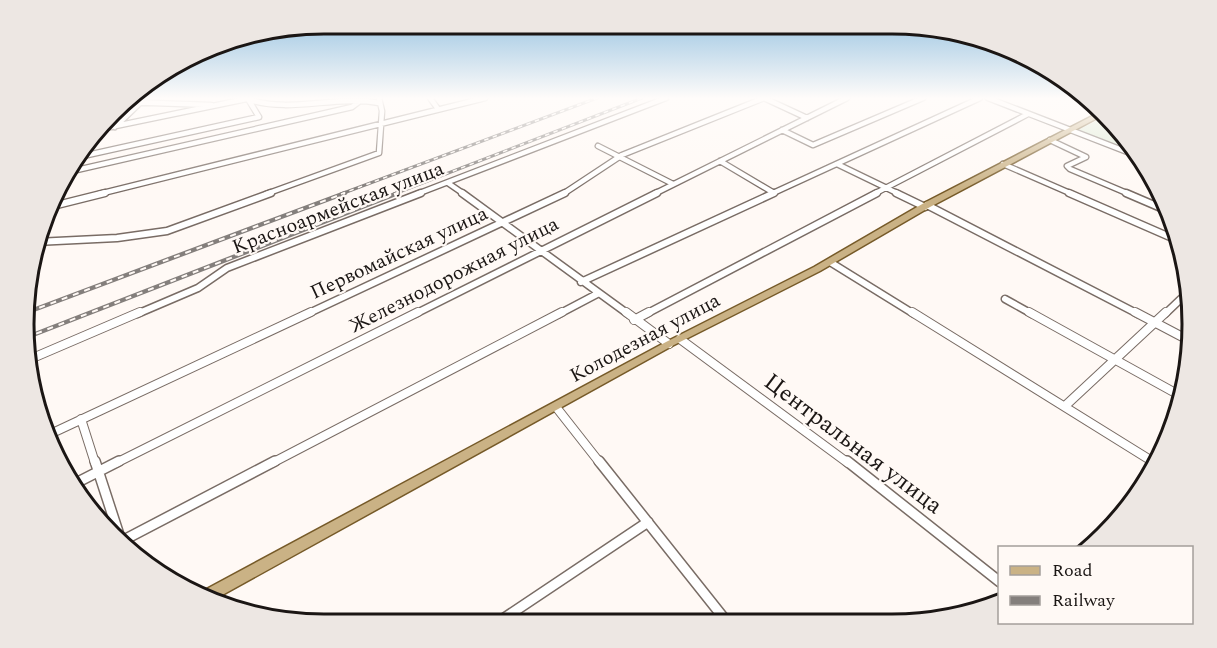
<svg xmlns="http://www.w3.org/2000/svg" width="1217" height="648" font-family="Spectral,serif">
<style>
.green{fill:#ddead4}
.lines{fill:none;stroke-linecap:round;stroke-linejoin:round}
.minor-far3-casing{stroke:#796c65;stroke-width:7}
.minor-far2-casing{stroke:#796c65;stroke-width:9}
.minor-far1-casing{stroke:#796c65;stroke-width:10}
.minor-casing{stroke:#796c65;stroke-width:12}
.major-casing{stroke:#765a28;stroke-width:3}
.minor-far3{stroke:#fff;stroke-width:4.5}
.minor-far2{stroke:#fff;stroke-width:6}
.minor-far1{stroke:#fff;stroke-width:8}
.minor{stroke:#fff;stroke-width:9}
.major{fill:#cab285;fill-rule:evenodd}
.rail-far1-casing{stroke:#847f7c;stroke-width:3}
.rail-casing{stroke:#847f7c;stroke-width:4.5}
.rail-far1{stroke:#fff9f5;stroke-width:1.5;stroke-dasharray:4.5;stroke-linecap:butt}
.rail{stroke:#fff9f5;stroke-width:2;stroke-dasharray:6;stroke-linecap:butt}
.labels{text-anchor:middle;dominant-baseline:central;stroke-width:4.5;stroke-linejoin:round;paint-order:stroke}
.street-label{font-size:20px;fill:#1b1614;stroke:#fff9f5}
.near-street-label{font-size:24px;fill:#1b1614;stroke:#fff9f5}
.rim{fill:none;stroke:#1b1614;stroke-width:3}
</style>
<rect width="100%" height="100%" fill="#fff9f5"/>
<path class="green" d="M1106,116L1119,126L1134,153L1076,131Z"/>
<g class="lines">
<g class="minor-far3-casing">
<path id="minor-far3" d="M430,98L438,109
M764,98L807,118
M988,98L1135,155
M250,100C291,113 336,95 379,103
M126,102L211,105
M115,127L141,102
M101,129L251,98
M782,130L813,145L923,98
M1050,140L1086,157L1067,166L1070,169L1129,194
M598,146L673,184
M74,158L259,117L248,99
M720,161L774,193
M837,164L899,194
M1003,164L1072,194
M68,172L352,107L360,101
M448,183L464,194
M99,194L485,98
M266,194L379,153L382,111L379,98
M417,194L666,98
M563,194L622,155L764,98
M654,194L847,98
M771,194L980,98
M874,194L1028,114"/>
</g>
<g class="minor-far2-casing">
<path id="minor-far2" d="M462,193L628,314
M896,193L925,207
M1069,193L1179,241
M1126,193L1168,211
M927,205L1138,314
M53,206L105,193
M36,242L117,238L167,231L271,193
M830,262L914,314
M581,282L774,193
M1005,299L1032,314
M137,314L198,288L227,268L421,193
M307,314L565,193
M415,314L657,193
M559,314L597,294
M646,314L877,193
M1165,314L1186,294"/>
</g>
<g class="minor-far1-casing">
<path id="minor-far1" d="M626,312L669,344
M912,312L1155,463
M1029,312L1179,395
M1135,312L1192,342
M634,320L649,312
M680,339L848,463
M28,360L140,312
M1065,406L1166,312
M556,407L600,463
M81,419L95,463
M46,436L311,312
M116,463L418,312
M272,463L562,312"/>
</g>
<g class="minor-casing">
<path id="minor" d="M95,461L122,544
M599,461L727,622
M847,461L1000,582
M1153,461L1157,464
M76,483L119,461
M120,542L275,461
M497,623L648,522"/>
</g>
<g class="major-casing">
<path id="major" d="M1100,112L1103,115L930,207L820,271L672,346L215,599L200,595L201,592L666,342L814,267L924,203Z"/>
</g>
<use href="#minor-far3" class="minor-far3"/>
<use href="#minor-far2" class="minor-far2"/>
<use href="#minor-far1" class="minor-far1"/>
<use href="#minor" class="minor"/>
<use href="#major" class="major"/>
<g class="rail-far1-casing">
<path id="rail-far1" d="M341,194L597,98
M394,194L642,98"/>
</g>
<g class="rail-casing">
<path id="rail" d="M28,312L345,193
M25,338L398,193"/>
</g>
<use href="#rail-far1" class="rail-far1"/>
<use href="#rail" class="rail"/>
</g>
<linearGradient id="sky" x2="0" y2="1"><stop stop-color="#8bbcde"/><stop offset="0.52" stop-color="#fffcfa"/><stop offset="1" stop-color="#fffcfa" stop-opacity="0"/></linearGradient>
<rect width="1217" height="189" fill="url(#sky)"/>
<g class="labels">
<g class="street-label">
<text transform="translate(338 208) rotate(-21)">Красноармейская улица</text>
<text transform="translate(399 253) rotate(-25)">Первомайская улица</text>
<text transform="translate(454 275) rotate(-27)">Железнодорожная улица</text>
<text transform="translate(645 338) rotate(-28)">Колодезная улица</text>
</g>
<g class="near-street-label">
<text transform="translate(853 444) rotate(37)">Центральная улица</text>
</g>
</g>
<path d="M0 0H1217V648H0ZM324 34H892A290 290 0 0 1 1182 324V324A290 290 0 0 1 892 614H324A290 290 0 0 1 34 324V324A290 290 0 0 1 324 34Z" fill="#ede7e3" fill-rule="evenodd"/>
<path class="rim" d="M324 34H892A290 290 0 0 1 1182 324V324A290 290 0 0 1 892 614H324A290 290 0 0 1 34 324V324A290 290 0 0 1 324 34Z"/>
<rect x="998" y="546" width="195" height="78" fill="#fff9f5" stroke="#a49e9b" stroke-width="1.5"/>
<rect x="1010" y="566" width="30" height="9" fill="#cab285" stroke="#a49e9b" stroke-width="1.5"/>
<text x="1052" y="576" font-size="18" fill="#1b1614">Road</text>
<rect x="1010" y="596" width="30" height="9" fill="#847f7c" stroke="#a49e9b" stroke-width="1.5"/>
<text x="1052" y="606" font-size="18" fill="#1b1614">Railway</text>
</svg>
